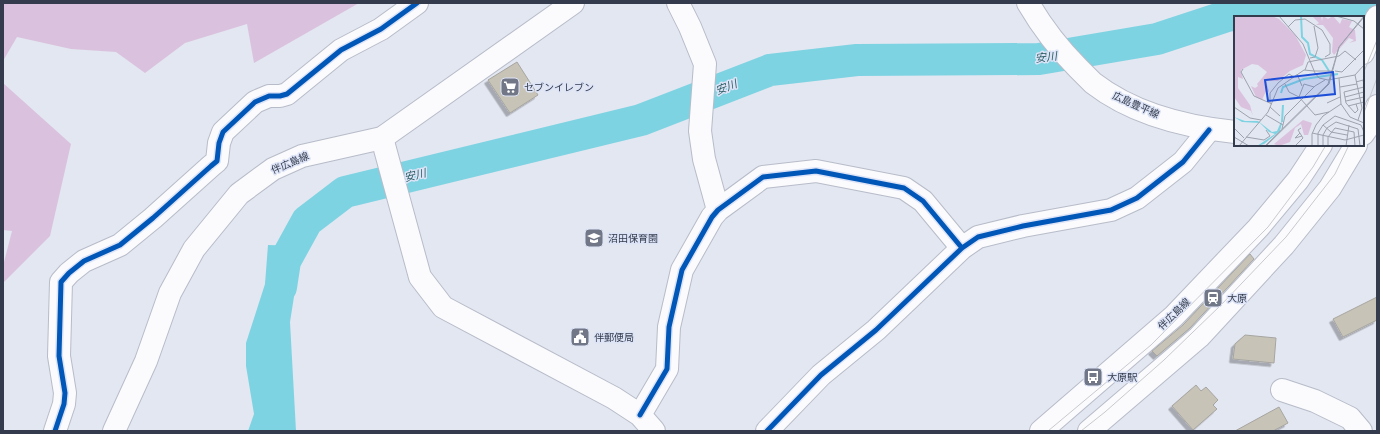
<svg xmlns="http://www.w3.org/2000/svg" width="1380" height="434" font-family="Helvetica,'Noto Sans JP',sans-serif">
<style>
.green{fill:#dac2de}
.water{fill:#7ed3e2}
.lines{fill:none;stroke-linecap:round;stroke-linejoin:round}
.river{stroke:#7ed3e2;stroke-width:32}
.building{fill:#c8c3b7;stroke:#a6a5a1;filter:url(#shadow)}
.minor-casing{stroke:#b7bcc9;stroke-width:24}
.major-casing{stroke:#b7bcc9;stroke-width:24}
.minor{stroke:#fbfbfd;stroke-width:22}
.major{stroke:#fbfbfd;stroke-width:22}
.tram{stroke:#c9cace;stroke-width:1}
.cycleway-casing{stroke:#dde4f7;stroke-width:8}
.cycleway{stroke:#0057b8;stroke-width:5}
.labels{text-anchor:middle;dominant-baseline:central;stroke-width:3;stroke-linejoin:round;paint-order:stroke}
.poi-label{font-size:10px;fill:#333b4d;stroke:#dde4f7;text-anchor:start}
.street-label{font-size:10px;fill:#333b4d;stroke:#dde4f7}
.water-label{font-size:11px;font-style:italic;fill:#2a5d64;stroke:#dde4f7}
.inset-river{fill:none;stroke:#7ed3e2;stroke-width:2}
.inset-road{fill:none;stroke:#9da2af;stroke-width:1}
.view{fill:#1d4ed8;fill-opacity:0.15;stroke:#1d4ed8;stroke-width:2}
.inset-edge{fill:none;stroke:#333b4d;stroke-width:2}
</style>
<defs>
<filter id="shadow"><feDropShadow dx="-3.5" dy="3.5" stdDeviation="0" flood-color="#0004"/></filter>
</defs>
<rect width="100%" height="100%" fill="#e3e7f1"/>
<path class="green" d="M3,3H359L254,63L247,24L185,43L145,73L116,52L71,49L17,37L3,61Z
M3,83L71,144L50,236L3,283V266L12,231L3,230Z"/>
<path class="water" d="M268,245L302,246L290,322L296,431H248L254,414L246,366V343L265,284Z"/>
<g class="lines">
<path class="river" d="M281,287L285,261L307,221L345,192L641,120L770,70L857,60L1039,59L1157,39L1227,16L1295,7L1377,13"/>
</g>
<path class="building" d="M517,62L538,95L510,113L488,80Z
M1250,254L1254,259L1190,328L1157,356L1152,351L1183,325Z
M1377,297V320L1343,337L1333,319Z
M1245,335L1276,338L1274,363L1233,359L1235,344Z
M1196,385L1201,391L1206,387L1218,400L1213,405L1217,409L1193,430L1172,406Z
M1279,407L1288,423L1273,431H1235Z"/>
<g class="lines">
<g class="minor-casing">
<path id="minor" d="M678,3L690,27L705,64L700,131L704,159L718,210
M382,138L420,277L443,307L614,398L640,415L654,431
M1282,390L1315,401L1350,418L1361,431
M640,415L667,369L669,327L682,270L712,217L718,210L763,177L816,171L904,188L923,201L962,248
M55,431L64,404L65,393L59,356L61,282L69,273L84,261L120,245L153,218L211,166L217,161L219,143L223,132L255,102L269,96H280L287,94L341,50L381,29L417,3
M767,431L821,375L876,330L962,248L978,237L1023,226L1111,210L1137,198L1183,162L1209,130"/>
</g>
<g class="major-casing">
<path id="major" d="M1028,3C1042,27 1058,48 1078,68C1083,73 1088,78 1093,83C1133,114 1186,127 1235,132
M1363,53L1377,17
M1363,134L1370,124L1377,106
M114,431L146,361L170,293L194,249L239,194L273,169L302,156L382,138L573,3
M1041,431L1174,316L1258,228L1298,180L1321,145
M1089,431L1199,337L1284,245L1330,188L1356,145"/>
</g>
<use href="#minor" class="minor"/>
<use href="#major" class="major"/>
<path class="tram" d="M1363,74L1377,40
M1363,115L1377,78
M1048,431L1151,345L1268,227L1313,167L1326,145
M1081,431L1105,412L1164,360L1221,305L1286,237L1335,174L1349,145"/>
<g class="cycleway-casing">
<path id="cycleway" d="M640,415L667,369L669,327L682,270L712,217L718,210L763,177L816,171L904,188L923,201L962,248
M55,431L64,404L65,393L59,356L61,282L69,273L84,261L120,245L153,218L211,166L217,161L219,143L223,132L255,102L269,96H280L287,94L341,50L381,29L417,3
M767,431L821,375L876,330L962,248L978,237L1023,226L1111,210L1137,198L1183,162L1209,130"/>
</g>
<use href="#cycleway" class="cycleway"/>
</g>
<defs>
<g id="supermarket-square" transform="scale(1)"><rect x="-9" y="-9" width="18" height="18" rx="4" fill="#717786" stroke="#dde4f7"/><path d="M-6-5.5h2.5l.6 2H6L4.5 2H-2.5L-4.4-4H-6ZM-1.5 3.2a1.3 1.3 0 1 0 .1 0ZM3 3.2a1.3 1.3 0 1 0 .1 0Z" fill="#fff"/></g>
<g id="school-square" transform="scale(1)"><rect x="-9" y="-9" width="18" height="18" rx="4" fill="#717786" stroke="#dde4f7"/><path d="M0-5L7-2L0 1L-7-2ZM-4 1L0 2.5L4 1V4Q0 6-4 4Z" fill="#fff"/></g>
<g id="station-square" transform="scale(1)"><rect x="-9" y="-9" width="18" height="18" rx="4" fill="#717786" stroke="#dde4f7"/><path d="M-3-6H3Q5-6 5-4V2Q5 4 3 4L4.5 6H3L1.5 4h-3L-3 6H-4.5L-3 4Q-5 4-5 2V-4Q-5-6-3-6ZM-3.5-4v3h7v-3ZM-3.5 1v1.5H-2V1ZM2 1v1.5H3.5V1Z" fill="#fff"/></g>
<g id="civic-square" transform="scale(1)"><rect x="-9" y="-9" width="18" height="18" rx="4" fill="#717786" stroke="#dde4f7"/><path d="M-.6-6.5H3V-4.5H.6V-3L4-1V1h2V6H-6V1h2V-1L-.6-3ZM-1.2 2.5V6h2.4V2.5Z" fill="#fff"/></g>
<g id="bus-square" transform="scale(1)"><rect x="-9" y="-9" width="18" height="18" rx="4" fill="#717786" stroke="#dde4f7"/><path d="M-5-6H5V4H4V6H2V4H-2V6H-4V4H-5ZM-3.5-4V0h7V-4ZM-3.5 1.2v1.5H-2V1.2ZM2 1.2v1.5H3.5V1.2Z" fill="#fff"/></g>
</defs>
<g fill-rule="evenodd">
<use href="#supermarket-square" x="510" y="87"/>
<use href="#school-square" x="594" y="238"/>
<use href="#station-square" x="1213" y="298"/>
<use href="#civic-square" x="580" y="337"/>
<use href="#bus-square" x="1093" y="377"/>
</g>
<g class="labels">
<g class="poi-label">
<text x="524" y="87">セブンイレブン</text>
<text x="608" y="238">沼田保育園</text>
<text x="1227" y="298">大原</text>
<text x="594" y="337">伴郵便局</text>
<text x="1107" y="377">大原駅</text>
</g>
<g class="street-label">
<text transform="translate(1136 105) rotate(24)">広島豊平線</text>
<text transform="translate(290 163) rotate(-23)">伴広島線</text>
<text transform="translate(1174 314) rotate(-44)">伴広島線</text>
</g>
<g class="water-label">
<text transform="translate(1046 57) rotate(-7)">安川</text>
<text transform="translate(726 87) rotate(-21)">安川</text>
<text transform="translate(415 175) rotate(-14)">安川</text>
</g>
</g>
<g transform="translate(1234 16)">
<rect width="130" height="130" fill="#e3e7f1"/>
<path d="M0,0H38L45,3L61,19L72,39L69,49L56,55L44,65H32L35,75L33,78L32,75L28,84L22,81L17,70L21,72L24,70L23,68L33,56L24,49L18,48L7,54L9,63L4,61V72L16,89L19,100L17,95L7,91L0,81ZM87,0L88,5L89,0L94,3L99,0L106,8L108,3L118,5L115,11L121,14L122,25L115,27L120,24L115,22L100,39L98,36L99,22L89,9H82L85,7L79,1ZM69,104L78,107L74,119H70L67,108L61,112L56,126L45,130L40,128Z" fill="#dac2de"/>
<path d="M0,101L11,105H24L38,116L43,115L47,106L48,107L46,115L30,128L23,130L41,118L35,116L26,107L8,106Z" fill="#7ed3e2"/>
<path class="inset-river" d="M67,0L68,21L74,27L76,38L88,44L95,55M47,77L49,71L70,63L104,58M48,106L49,89"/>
<path class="inset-road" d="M45,0L69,28L81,57L85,62L94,64L121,59L130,49M102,0L120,5L130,13M54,11L61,4L71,3L88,14L96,28V38L91,41M76,42L81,41L84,32L80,10M9,53L7,56L20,80L38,88M71,54L74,46L105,40L111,35L122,44M80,55H99M101,55L108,56L130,34M63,58L68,70M121,59L128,92L124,104M105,62L107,88L116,101L130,107M122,66L129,64L130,69M51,68L55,76L65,81L81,99L95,96M106,71L123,68M65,81L70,68L80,71M111,81L130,76M112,85L130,81M36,87V77L44,67L55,58L60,61M93,87L106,81M122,88L124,94L121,97L112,87L110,76L130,71M114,90L130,86M0,91L16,102L27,104M36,91L46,100M32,99L49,109M89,109L97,116L113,119M0,112L10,122M48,113L51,100L81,70L91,64M66,117L61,122L68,120M78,117L111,124L130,119M0,121L15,130M12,121L30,124L36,120L32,114M5,130L34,96L44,72L70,54L80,55M31,130L94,68L105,31L130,0M32,130L95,68L105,31L130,1M61,130L69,122L64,114L67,112M78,130V118L82,109L89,100L107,88M84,130V117L89,109L101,100L127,109L130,116M89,130V119L93,112L102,106L124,113L126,130M94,130V121L101,112L120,116L121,130M112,130L115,109"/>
<path class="view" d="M99,56L101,78L34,85L31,64Z"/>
<rect width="130" height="130" class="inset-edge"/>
</g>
<rect width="1380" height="434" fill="none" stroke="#333b4d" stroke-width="8"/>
</svg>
